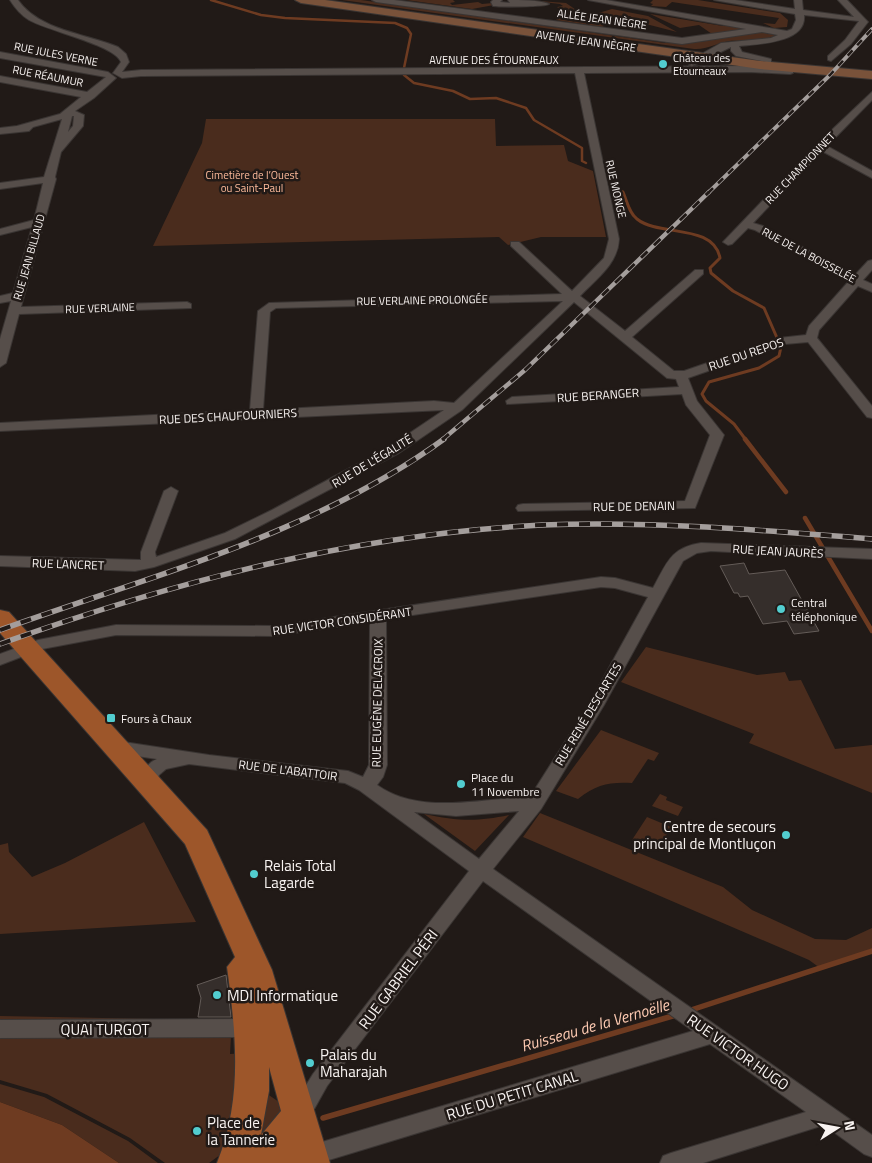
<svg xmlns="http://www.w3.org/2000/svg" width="872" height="1163" font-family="'Titillium Web',sans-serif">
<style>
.green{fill:#4a2c1d}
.water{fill:#6e3b21}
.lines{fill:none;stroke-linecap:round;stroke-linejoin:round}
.stream-far3{stroke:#6e3b21;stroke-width:2.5}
.stream-far2{stroke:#6e3b21;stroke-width:3}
.stream-far1{stroke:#6e3b21;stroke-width:4.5}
.stream{stroke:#6e3b21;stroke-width:5.5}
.building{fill:#352e2b;stroke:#645c58}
.street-casing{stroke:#3a3533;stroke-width:2}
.secondary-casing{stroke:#3a3533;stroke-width:2}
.primary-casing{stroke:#3a3533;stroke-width:2}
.street{fill:#564e4a;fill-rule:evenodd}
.secondary{fill:#79523a;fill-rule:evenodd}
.primary{fill:#9d562a;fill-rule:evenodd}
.rail-far2-casing{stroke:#a49e9c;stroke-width:4}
.rail-far1-casing{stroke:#a49e9c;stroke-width:4.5}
.rail-casing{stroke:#a49e9c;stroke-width:5.5}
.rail-far2{stroke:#211a17;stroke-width:2.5;stroke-dasharray:7;stroke-linecap:butt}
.rail-far1{stroke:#211a17;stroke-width:3;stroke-dasharray:9;stroke-linecap:butt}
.rail{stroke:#211a17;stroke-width:4;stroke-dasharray:11;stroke-linecap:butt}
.poi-dot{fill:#52cdcf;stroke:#211a17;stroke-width:2}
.labels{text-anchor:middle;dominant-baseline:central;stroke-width:5;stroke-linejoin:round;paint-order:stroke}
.far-street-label{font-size:11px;fill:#f8f3f1;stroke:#211a17}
.far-poi-label{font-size:11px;fill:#f8f3f1;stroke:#211a17;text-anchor:start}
.far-park-label{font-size:11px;fill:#febb9b;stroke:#211a17}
.street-label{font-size:12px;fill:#f8f3f1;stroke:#211a17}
.poi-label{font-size:12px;fill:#f8f3f1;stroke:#211a17;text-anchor:start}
.near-poi-label{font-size:15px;fill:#f8f3f1;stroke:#211a17;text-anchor:start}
.near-street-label{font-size:15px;fill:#f8f3f1;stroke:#211a17}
.near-water-label{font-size:16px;font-style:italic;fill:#fcc9b1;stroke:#211a17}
</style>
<rect width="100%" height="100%" fill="#211a17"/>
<path class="green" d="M342,0H361L665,43L667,41C680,42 692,43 706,41C724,38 759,28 775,35C764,44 743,40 729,41C716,43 707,50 694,49Z
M406,0H453L455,2L450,3L452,5L478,2L482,4L493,3L494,5L472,9Z
M526,0L566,3L582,14H595L612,9L648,16L677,32L646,24L642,25L630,16L608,20L611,22L602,27L556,20L565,13L557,7L563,6L560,4Z
M653,0H698L780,13L788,20L787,27L774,28L763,23L775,24L779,18L672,2L666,7L651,6L653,4L650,3Z
M650,14L723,26L726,24L749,29L712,34L699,25L680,28Z
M206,119H495L496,146L564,145L568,161L593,171L606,237H541L508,245L499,237L153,246L202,143Z
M646,647L757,675L785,672L789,681L801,680L835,749L872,745V793L749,743L754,734L621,682Z
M601,730L659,753L654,761L648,759L632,783C609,782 597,784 578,799L556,791Z
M660,794L667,797L666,800L683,807L678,816L652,806Z
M540,813L723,887L752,910L815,939L846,940L872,928V951L820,968L809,960L523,837Z
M424,814C457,821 477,822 509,815L475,851Z
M647,817L671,827L658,850L632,840Z
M144,822L196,922L0,934V845L8,843L9,852L32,877L65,863Z
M0,1016L207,1020L231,1036L230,1054L247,1053L235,1144L209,1163H165L130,1138L47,1094L0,1080Z
M0,1084L44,1097L128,1141L158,1163H119L62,1125L0,1102Z
M260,1089L279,1102L282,1116L248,1163Z"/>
<path class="water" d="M0,1102L62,1125L119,1163H0Z"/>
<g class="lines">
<path class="stream-far3" d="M211,0L261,15L285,18L395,23L407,28L411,34L404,68
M404,75L414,83L453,91L470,99L496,98L526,108L534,120L582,148V161L586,163
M611,177L623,193"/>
<path class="stream-far2" d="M623,192C627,201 629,213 637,219C659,237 713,223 720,258L710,268L711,273L733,291L764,308L781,347L779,356L759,368L709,382L702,394L706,401L734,424L746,440"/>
<path class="stream-far1" d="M745,439L786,492
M805,518L872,631"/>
<path class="stream" d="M688,1011L872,951
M323,1118L676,1015"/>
</g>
<path class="building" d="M744,563L749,574L785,570L819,631L794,634L787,621L763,624L748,596L740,597L738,593H734L720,566Z
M226,975L231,1017H198L201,998L197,985Z"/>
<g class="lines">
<g class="street-casing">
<path id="street" d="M10,0H18C38,30 87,34 118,47L126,54L129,62L122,72L141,70L751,66L793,69V73L790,74L751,72L584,73L619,239C618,264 596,279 580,296L625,331L695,270H703V274L632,337L674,371H684L779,338L806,335L809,326L849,281L755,230L748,228L732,244L728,245L723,242L817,144L872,92V100L827,146L872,171V178L822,151L753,223L763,226L855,275L868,261L872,260V270L863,280L872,284V292L858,286L819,330L817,338L872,406V418L867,417L808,342L785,344L688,378L697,401L724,435L695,508L518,511L516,508L518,505L523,504L685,501L710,435L686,405L682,394L507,404L506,401L512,397L679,387L676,379L667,378L574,302L462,410L399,453L235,539L154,567L135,571L0,566V556L141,560V552L164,491L171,487L178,491L155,552L156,557L225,533L272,510L389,447L444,410L0,431V423L250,410L258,311L269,303L562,294L511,246V242H519L572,291L604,258L609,239L575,73L141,76L122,78L113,73L121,62C115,45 48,31 29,20C21,15 15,8 10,0ZM563,301L454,403L434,401L263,410L270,312L276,308Z
M372,0H394L682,38L746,29L588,0H606L787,31L792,29L796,20L795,14L714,0H735L795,9L794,0H802L803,10L854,17L838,0H847L868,22L851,44L831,61L828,60V56L845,40L859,21L804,15C807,43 758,44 739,46L742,52L771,59V63L736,56L731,51V47L692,66L689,65V61L721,43L771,38L778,35L762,32L682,44L376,2Z
M493,0H502L500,2L510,3L508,0C520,0 540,0 549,4C545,7 500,7 493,6L491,2Z
M0,52L108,72L116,78L94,98L75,111L84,115L83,126L61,152L55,177L56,179L21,307L187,302L191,304V308L19,314L6,363L0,367V339L11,301L0,303V296L13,293L32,227L0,235V229L34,220L43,183L0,189V183L44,177L62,119L33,127L29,131L0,134V128L17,126L60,114L81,97L0,82V76L87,92L106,77L0,58ZM72,116H74L73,126L68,132Z
M701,543L872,549V559L711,551L697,553L683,561L604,705L541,809L493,869L872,1135V1157L864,1154L824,1125L703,1163H660L663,1156L671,1153L806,1112L710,1044L319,1163L304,1162L301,1155L304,1148L312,1145L693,1031L483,881L327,1086L308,1120L300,1123L292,1120L289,1113L313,1074L469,871L359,790L345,783L189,764L166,769L159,775L154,787L148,789L142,787L139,783C142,772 146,764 157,759L117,753L111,751L109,747L111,743L117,741L209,755L348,771L363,777L369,765L370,622L274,636L116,635L42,649L0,665V654L38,640L116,625L274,626L601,577L615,578L653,588C667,563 670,548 701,543ZM601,587L615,588L648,597L589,704L530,797C481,798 420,816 377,785L383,777L387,765L386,619ZM519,811L479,859L414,812L456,816Z
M250,1019L257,1022L260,1028L257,1034L250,1037L0,1038V1020Z"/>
</g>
<g class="secondary-casing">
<path id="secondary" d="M295,0H325L760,61L872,71V79L760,69L301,3Z"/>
</g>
<g class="primary-casing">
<path id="primary" d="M0,610L9,612L207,830L272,970L330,1163H217C243,1099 236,1034 227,967L235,957L185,844L0,633ZM269,1067L281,1111L261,1135L269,1091Z"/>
</g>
<use href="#street" class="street"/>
<use href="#secondary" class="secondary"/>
<use href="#primary" class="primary"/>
<g class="rail-far2-casing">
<path id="rail-far2" d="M708,193L830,75L872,29"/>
</g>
<g class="rail-far1-casing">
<path id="rail-far1" d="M442,440L525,370L709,192"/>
</g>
<g class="rail-casing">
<path id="rail" d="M0,630C150,576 314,534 444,439
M0,644C176,581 355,534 542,525C653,521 762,530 872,539"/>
</g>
<use href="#rail-far2" class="rail-far2"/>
<use href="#rail-far1" class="rail-far1"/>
<use href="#rail" class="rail"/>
</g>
<g class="poi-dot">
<circle cx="663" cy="64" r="5"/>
<circle cx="781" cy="609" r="5"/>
<rect x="106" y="713" width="10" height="10" rx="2.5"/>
<circle cx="461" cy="784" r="5"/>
<circle cx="786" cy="835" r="5"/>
<circle cx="254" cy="874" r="5"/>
<circle cx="217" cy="995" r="5"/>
<circle cx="310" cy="1063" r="5"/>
<circle cx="197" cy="1131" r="5"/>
</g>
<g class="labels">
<g class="far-street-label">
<text transform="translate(602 19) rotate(8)">ALLÉE JEAN NÈGRE</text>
<text transform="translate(586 41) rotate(8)">AVENUE JEAN NÈGRE</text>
<text transform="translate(56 54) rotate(11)">RUE JULES VERNE</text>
<text x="494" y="60">AVENUE DES ÉTOURNEAUX</text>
<text transform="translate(48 76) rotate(11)">RUE RÉAUMUR</text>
<text transform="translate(800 168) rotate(-46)">RUE CHAMPIONNET</text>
<text transform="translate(616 189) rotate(77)">RUE MONGE</text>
<text transform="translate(809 255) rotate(28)">RUE DE LA BOISSELÉE</text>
<text transform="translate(29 257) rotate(-74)">RUE JEAN BILLAUD</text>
<text transform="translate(422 300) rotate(-1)">RUE VERLAINE PROLONGÉE</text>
<text transform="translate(100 308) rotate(-2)">RUE VERLAINE</text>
</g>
<g class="far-poi-label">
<text x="673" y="58">Château des<tspan x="673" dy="13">Etourneaux</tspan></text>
</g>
<g class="far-park-label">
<text x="252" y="175">Cimetière de l’Ouest<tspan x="252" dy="13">ou Saint-Paul</tspan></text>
</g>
<g class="street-label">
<text transform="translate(746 354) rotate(-19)">RUE DU REPOS</text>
<text transform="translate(598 395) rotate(-4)">RUE BERANGER</text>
<text transform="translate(228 416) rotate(-3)">RUE DES CHAUFOURNIERS</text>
<text transform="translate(372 461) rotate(-31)">RUE DE L'ÉGALITÉ</text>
<text transform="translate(634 506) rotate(-1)">RUE DE DENAIN</text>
<text transform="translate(778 551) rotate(3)">RUE JEAN JAURÈS</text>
<text transform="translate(68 564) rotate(2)">RUE LANCRET</text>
<text transform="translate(342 621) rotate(-8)">RUE VICTOR CONSIDÉRANT</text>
<text transform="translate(377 703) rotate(-89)">RUE EUGÈNE DELACROIX</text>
<text transform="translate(588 714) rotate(-59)">RUE RENÉ DESCARTES</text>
<text transform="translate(288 770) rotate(7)">RUE DE L'ABATTOIR</text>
</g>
<g class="poi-label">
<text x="791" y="602">Central<tspan x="791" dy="14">téléphonique</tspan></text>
<text x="121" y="718">Fours à Chaux</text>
<text x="471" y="777">Place du<tspan x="471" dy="14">11 Novembre</tspan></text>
</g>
<g class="near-poi-label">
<text x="776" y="826" text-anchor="end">Centre de secours<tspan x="776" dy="17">principal de Montluçon</tspan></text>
<text x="264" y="865">Relais Total<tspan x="264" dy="17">Lagarde</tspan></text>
<text x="227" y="995">MDI Informatique</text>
<text x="320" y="1054">Palais du<tspan x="320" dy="17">Maharajah</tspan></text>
<text x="207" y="1122">Place de<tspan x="207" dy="17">la Tannerie</tspan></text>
</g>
<g class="near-street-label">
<text transform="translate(398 979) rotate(-53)">RUE GABRIEL PÉRI</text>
<text x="105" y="1029">QUAI TURGOT</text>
<text transform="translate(738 1052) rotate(35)">RUE VICTOR HUGO</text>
<text transform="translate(512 1095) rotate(-17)">RUE DU PETIT CANAL</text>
</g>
<g class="near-water-label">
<text transform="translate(595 1025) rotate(-16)">Ruisseau de la Vernoëlle</text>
</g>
</g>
<g transform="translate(837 1128) rotate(79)" stroke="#211a17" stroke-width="4" paint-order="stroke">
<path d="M0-4L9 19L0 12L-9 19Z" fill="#f8f3f1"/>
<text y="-8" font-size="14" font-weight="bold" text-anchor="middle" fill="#f8f3f1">N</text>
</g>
</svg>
